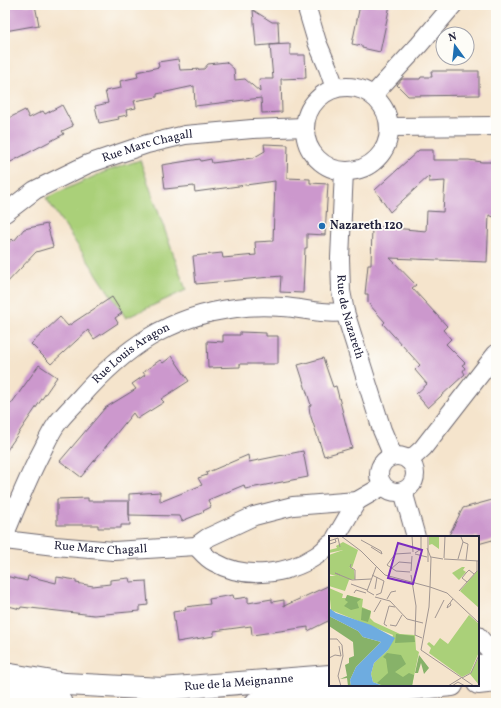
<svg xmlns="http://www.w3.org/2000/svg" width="501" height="708" font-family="Vollkorn,serif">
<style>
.green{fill:#aad079;stroke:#66795a}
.building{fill:#cc98cd}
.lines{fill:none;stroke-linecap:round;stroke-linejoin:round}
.minor-casing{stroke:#6c666e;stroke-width:20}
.tertiary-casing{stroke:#6c666e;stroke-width:24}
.minor{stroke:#fff;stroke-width:18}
.tertiary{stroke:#fff;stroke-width:22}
.poi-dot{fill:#1f6fb2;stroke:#fdfcf7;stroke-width:1.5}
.labels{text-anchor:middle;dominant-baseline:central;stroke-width:3.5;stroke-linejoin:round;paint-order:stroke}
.street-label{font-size:12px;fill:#22223b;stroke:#fdfcf7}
.poi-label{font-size:12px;font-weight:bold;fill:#22223b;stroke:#fdfcf7;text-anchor:start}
.inset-road{fill:none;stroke:#a19692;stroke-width:1}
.view{fill:#7b2cbf;fill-opacity:0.15;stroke:#7b2cbf;stroke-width:2}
.inset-edge{fill:none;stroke:#22223b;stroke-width:2}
</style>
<rect width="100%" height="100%" fill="#fdfcf7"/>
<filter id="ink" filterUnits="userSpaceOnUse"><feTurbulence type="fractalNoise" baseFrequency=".025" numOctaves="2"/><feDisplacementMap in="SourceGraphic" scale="8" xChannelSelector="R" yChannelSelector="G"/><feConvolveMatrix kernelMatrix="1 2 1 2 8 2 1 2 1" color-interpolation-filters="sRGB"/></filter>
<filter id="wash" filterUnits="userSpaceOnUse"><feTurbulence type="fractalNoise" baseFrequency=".012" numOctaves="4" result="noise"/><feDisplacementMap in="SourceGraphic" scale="16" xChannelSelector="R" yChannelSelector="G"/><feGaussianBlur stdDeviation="0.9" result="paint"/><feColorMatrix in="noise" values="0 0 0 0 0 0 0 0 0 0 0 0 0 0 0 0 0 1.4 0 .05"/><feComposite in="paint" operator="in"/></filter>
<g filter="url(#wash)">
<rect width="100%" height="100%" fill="#f5e4cc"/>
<path class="green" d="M140,160L186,290L126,318L46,198L104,172Z"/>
<g id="blocks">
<path class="building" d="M5,5H35L39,25L5,31Z
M360,5H390L380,52L362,48V46L352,44Z
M253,10L272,22H278L279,44L256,46Z
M290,44V55H305L306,78L281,79L282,112L262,113L261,98L195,106L194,86L157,94V97L134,101L136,108L126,110L127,115L118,117L119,119L99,123L95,106L108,103L105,91L121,88L120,81L138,77L137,72L159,67L158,62L178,59L180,70L204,69L208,64L226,62L234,69L235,80L245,79L260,92L259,79H273L270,45Z
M431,71H479V95L408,96L397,85L402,79H420L421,77H432Z
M62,105L73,126L62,131L64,134L5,165V120L25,110L29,118L43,111L45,114Z
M264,144L288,145L287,178L310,179V183L328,184L325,235L307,234V248H305L303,293L280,292L281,276L196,284L193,256L222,253L223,258L256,255L255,242L273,241L275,181L195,192L194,186L165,189L162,165L200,159L201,161L211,159L212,163L253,158L265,151Z
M419,150H433V160H469L482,162H496V218L489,215L487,262L390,258L416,285L412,288L447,326L443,330L451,339L446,344L465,363L462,365L465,368L463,371L465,374L428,408L416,394L427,384L415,370L420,365L383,324L385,322L368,303V294H365L368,265H371L372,226L426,231L427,211L443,212L445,181L429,182V176L390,212L375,190Z
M47,224L53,247L36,252L5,285V247L12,239L14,241L24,229Z
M112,297L122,313L115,318L118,323L94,339L88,330L51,364L31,344L60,317L68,326Z
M240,332L266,333V336H278V364H240V367L208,368L207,341L223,342V335H240Z
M172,356L189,381L161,399L164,402L137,419L133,413L81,477L60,461L105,408L136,389L132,384L145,375L143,372L160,360L163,363Z
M323,358L333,387L336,386L352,448L324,456L310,414L309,406L311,405L298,365Z
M39,365L57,377L5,453V400L11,404Z
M303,451L308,477L245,489L244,485L208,500L211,507L203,511L204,512L182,521L180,516L129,515L130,525H121V528H98V525H57V499L88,498V501H129V515V494L160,492V502L202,485L198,478L207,475L206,473L248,455L249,462Z
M496,499V539L478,544V537H448L463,508Z
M5,576L27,581L28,576L56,583L57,577L76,580V583L93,586L110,584V580L129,578L130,582L146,581L148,605L140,606V611L94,615L21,607L20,609L5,605Z
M330,585V620L308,631V627L252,635L251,626L214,631V636L177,642L173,612L186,610L185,607L210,604L209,599L233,595L234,599L248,597V603L272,599V602L284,600V606Z"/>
</g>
</g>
<g filter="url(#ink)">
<use href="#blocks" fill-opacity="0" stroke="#6c666e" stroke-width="1"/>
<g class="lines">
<g class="minor-casing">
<g id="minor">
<path d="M306,5L317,42L328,68L335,88"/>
<circle cx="347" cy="129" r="42"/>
<path d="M373,95L419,45L453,5"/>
<path d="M390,127L496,126"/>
<path id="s1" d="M344,171L340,258L341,291L345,312L382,430L393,456"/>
<path id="s2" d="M5,213L35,190L88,164L147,144L185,135L252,129L305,127"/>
<circle cx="397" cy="474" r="18"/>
<path d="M409,461L423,448L496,354"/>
<path d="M403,491L416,537"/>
<path id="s3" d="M5,534C17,505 28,477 43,449C47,441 51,432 56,425C63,415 72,407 80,398C124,348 169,316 236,308C251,306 267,306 282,307C303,308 324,315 345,312"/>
<path d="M336,537L357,501"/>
<path id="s4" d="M5,540L55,546L114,551L196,546L207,538L254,516L293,506L357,501L383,486"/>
<path d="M196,546C201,551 207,559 214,562C245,580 287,575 316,556C321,553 326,548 330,544"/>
<path d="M478,636L496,658"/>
</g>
</g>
<g class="tertiary-casing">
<g id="tertiary">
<path d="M478,666L496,665"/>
<path id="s5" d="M5,674L65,684L162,689L330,676"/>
<path d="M478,683L496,681"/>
<path d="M5,694L61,703"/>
<path d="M256,703L452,685"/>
</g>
</g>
<use href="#minor" class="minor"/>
<use href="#tertiary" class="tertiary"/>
</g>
</g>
<circle class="poi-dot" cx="322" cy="226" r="4"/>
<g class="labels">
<g class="street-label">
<text stroke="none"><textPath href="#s2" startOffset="159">Rue Marc Chagall</textPath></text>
<text stroke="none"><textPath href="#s1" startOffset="147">Rue de Nazareth</textPath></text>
<text stroke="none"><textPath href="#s3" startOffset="225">Rue Louis Aragon</textPath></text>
<text stroke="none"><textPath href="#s4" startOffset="96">Rue Marc Chagall</textPath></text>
<text stroke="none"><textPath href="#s5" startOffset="235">Rue de la Meignanne</textPath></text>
</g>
<g class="poi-label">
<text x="330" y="226">Nazareth 120</text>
</g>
</g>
<g transform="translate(329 536)">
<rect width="150" height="150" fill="#f5e4cc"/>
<path d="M100,0H110V13L103,8L100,9ZM14,6L29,14L23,32L20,31L25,34L26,43L20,44L16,55L0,50V40H7L0,38V19L14,14L0,17V14L8,12L7,10ZM133,31H136L134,34L137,36L130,44L123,37ZM149,34H150V72L131,55ZM0,52L14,58L13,62H18V59L34,63L33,71L42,75L41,82L45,86L71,98L86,99L87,114L90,116L83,150H54L44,146L42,138L45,127L59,114L64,99L2,74ZM140,79L150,88V116L141,137L133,141L100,117L102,112L98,108L100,106L105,110L111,102L119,108ZM150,121V149L141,138Z" fill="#aad079"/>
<path d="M18,59L32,63L28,66L30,72L22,74L15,70L19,66L16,64ZM33,72L42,75L39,86L32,84ZM0,80L29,95L34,101L52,106L27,131L21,144L22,150H19L18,142L11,143L18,140L16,129L20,127V122L25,120L24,106L0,90ZM67,98L85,100L86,106L66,107ZM58,117L72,119L77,128L66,136L74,141L80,137L85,139L83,150H55L48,147L59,137L57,123L54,121ZM90,119L100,132L95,138L92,127L89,137H86Z" fill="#87b269"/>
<path d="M0,72L7,77L42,89L66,102L59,114L45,127L42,138L44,146L54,150H22L21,144L27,131L52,106L34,101L29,95L0,80Z" fill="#6eace0"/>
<path class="inset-road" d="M12,0L32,15L56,39L101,51L100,71L92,114L145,150M83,0L84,16M6,3L9,2L11,11M0,4V5L1,8L7,6L6,3L0,5M32,4L52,15L53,18L42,11M134,6L139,8L137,24M98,12L102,22L101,51L118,57L150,87M86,17L92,13V0M86,18L98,21M102,21L114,23M115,22L116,0M115,23L150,25M129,23L134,6L132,1M99,26V0M22,28L21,31L26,34V44M62,33L70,26L82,27M82,35L83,20M81,36L67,35L58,29L66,18L82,17M11,39L6,37L23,44L42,43M43,39L55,45L52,57L47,59M82,39L87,70L86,99L93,102M138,46L133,42L137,37L140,34L145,38M22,48L38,54M46,53L48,41M130,55L148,35V25M25,57L27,54L37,57M45,59L38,55L47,31M46,61L61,65L78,83L94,87M58,63L62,56L67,55M121,67L122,69L118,72L119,69L121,67L123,64L124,63M45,76L52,64M106,82L115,64M61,89L67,90L73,79M58,90L55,88L60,70L66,71M0,103H8L13,109L14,120L9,140L12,150M0,122L6,119L12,120L10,110M133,142L142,137L150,119M119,150L132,142M123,150L129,146L136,150"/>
<path class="view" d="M69,7L93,14L84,48L59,42Z"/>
<rect width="150" height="150" class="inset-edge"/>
</g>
<rect width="501" height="708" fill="none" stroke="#fdfcf7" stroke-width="20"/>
<g transform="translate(455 46) rotate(345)"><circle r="19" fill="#fdfcf7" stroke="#a5a5ac"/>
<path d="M0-3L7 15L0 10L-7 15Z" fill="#1f6fb2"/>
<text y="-6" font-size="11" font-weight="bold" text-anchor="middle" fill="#22223b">N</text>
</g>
</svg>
